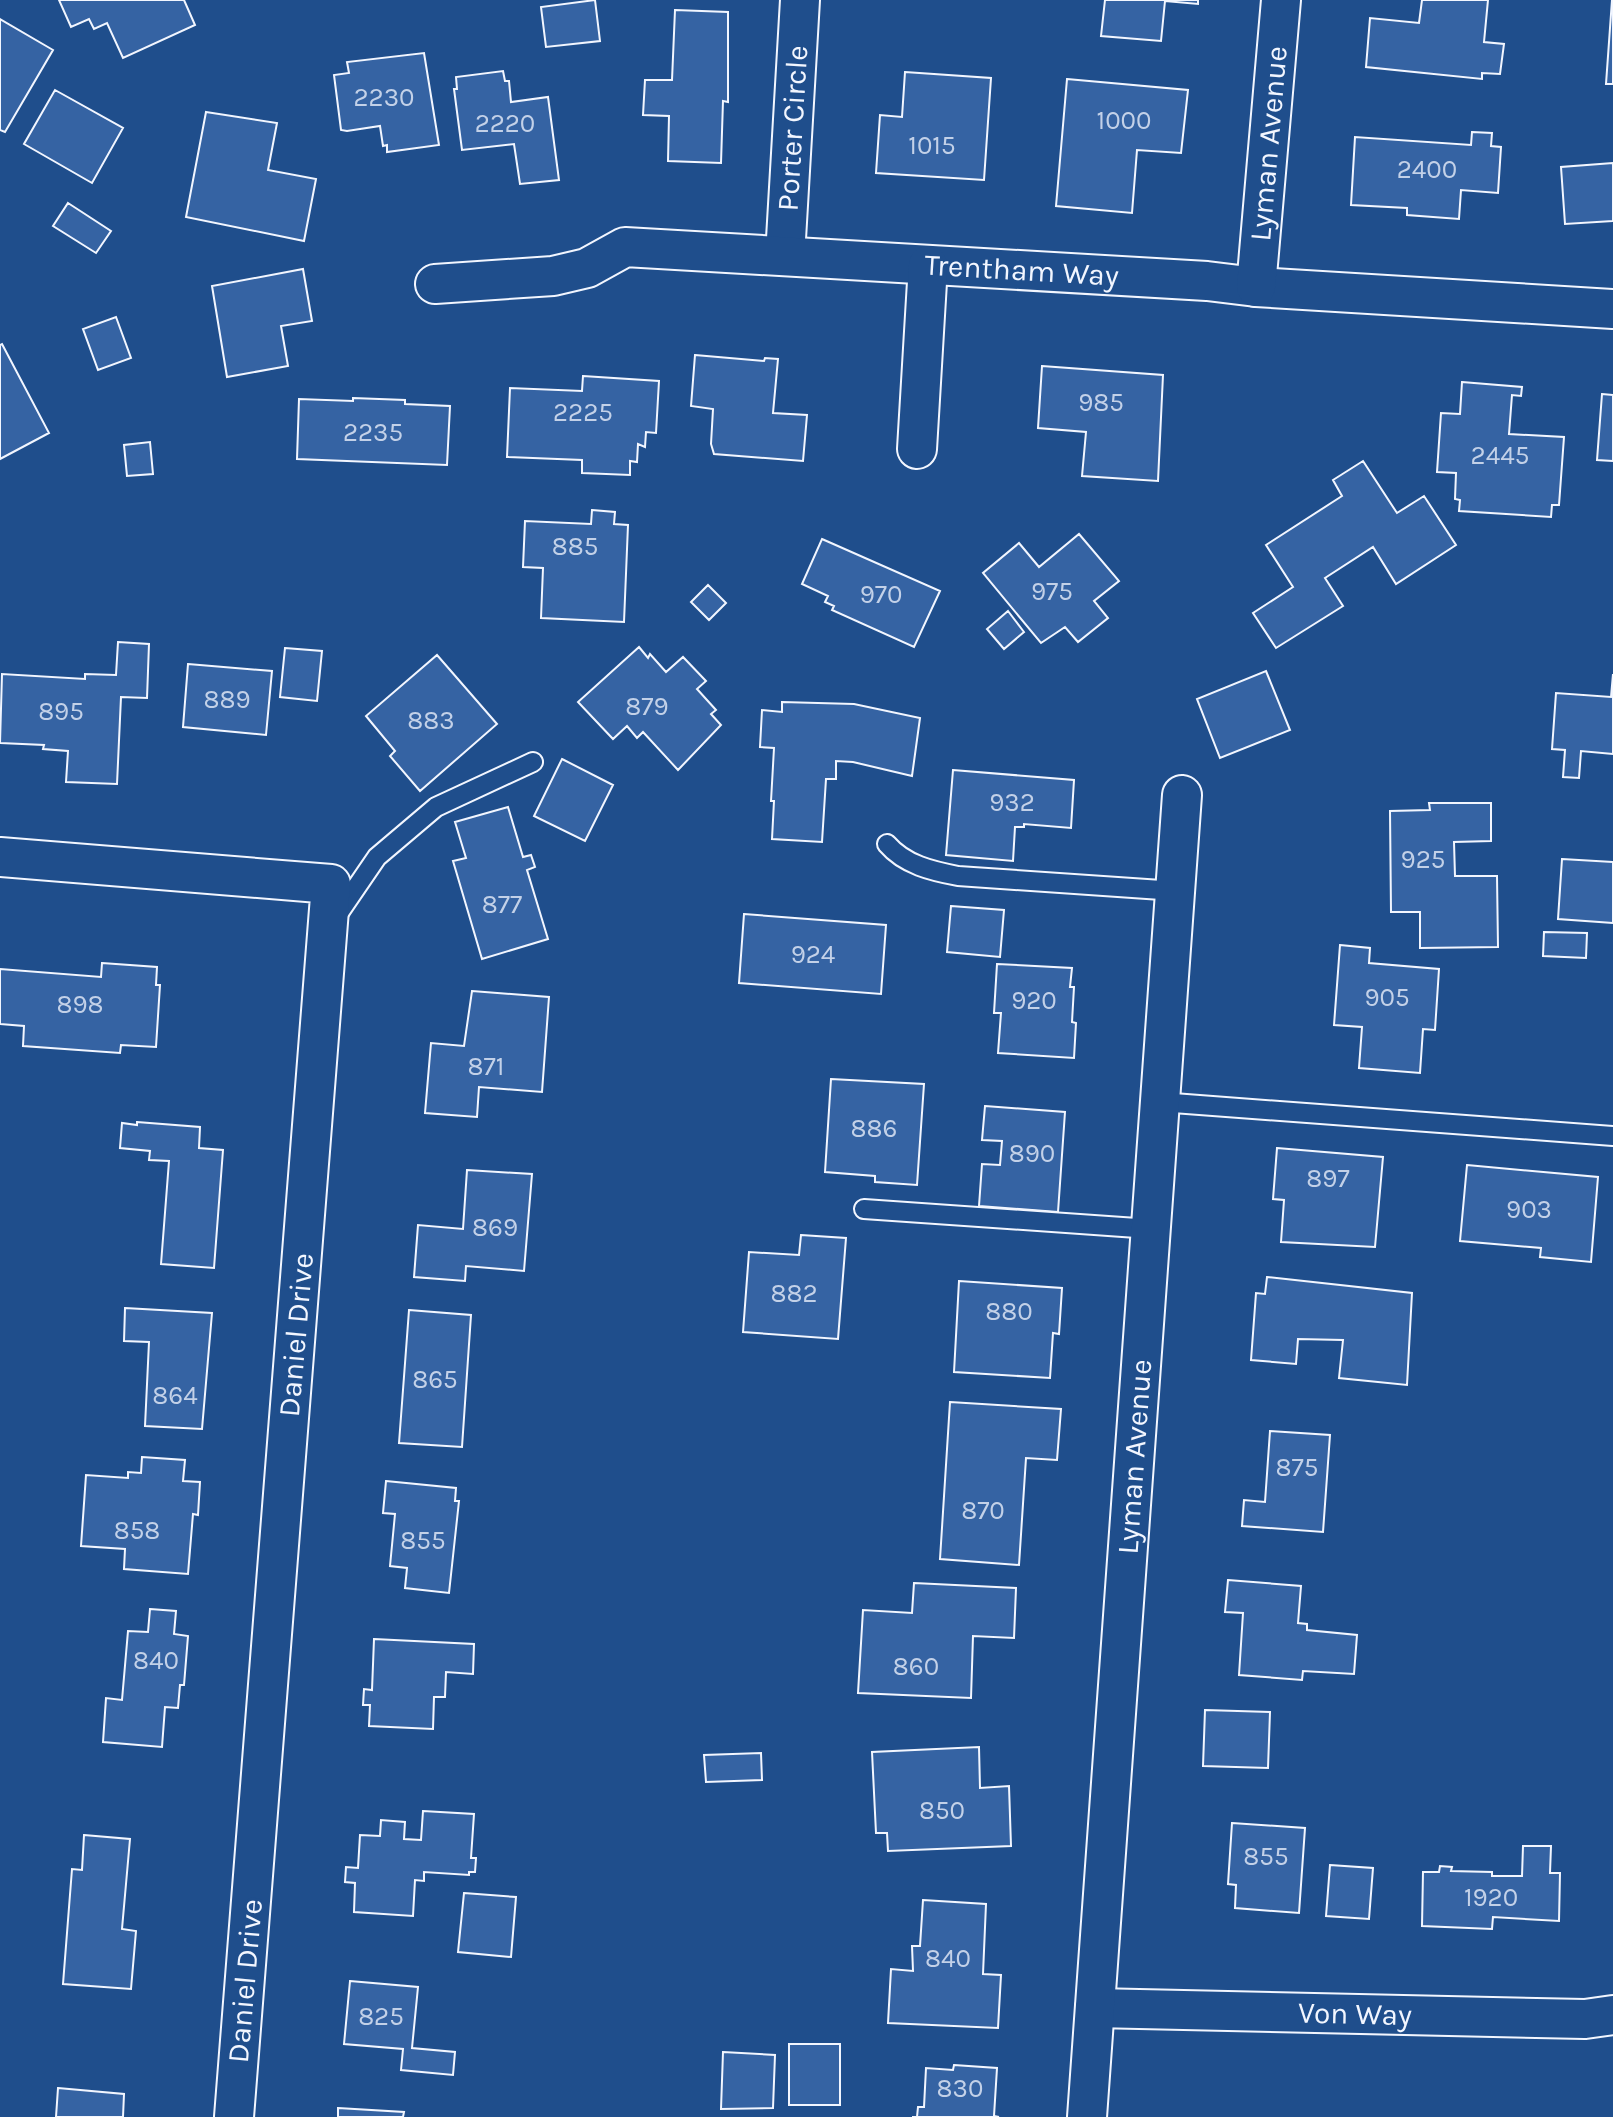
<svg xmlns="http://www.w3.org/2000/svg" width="1613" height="2117" font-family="Karla,sans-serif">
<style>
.building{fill:#3563a3;stroke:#f2f6ff;stroke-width:2}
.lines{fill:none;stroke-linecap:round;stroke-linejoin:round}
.lane-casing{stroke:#f2f6ff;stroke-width:22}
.street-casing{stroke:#f2f6ff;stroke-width:42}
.lane{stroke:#1f4e8c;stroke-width:18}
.street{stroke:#1f4e8c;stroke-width:38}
.labels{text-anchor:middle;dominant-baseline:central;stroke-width:6;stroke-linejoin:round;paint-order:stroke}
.number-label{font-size:26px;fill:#c3d1e8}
.street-label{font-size:30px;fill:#f2f6ff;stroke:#1f4e8c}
</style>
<rect width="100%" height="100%" fill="#1f4e8c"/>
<path class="building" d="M59,0H184L195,25L123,58L107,23L94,29L89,19L71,27Z
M595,0L600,41L546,47L541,7Z
M1105,0H1198V4L1165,1L1161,41L1101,36Z
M1422,0H1488L1484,42L1504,44L1500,74L1482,73V79L1366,67L1370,18L1419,23Z
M1612,0H1613V84H1606Z
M675,10L728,12V102L723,101L721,163L668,161L669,116L643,115L645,80H672Z
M0,19L53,50L5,132L0,130Z
M424,53L439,145L387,152V145L383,146L380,126L347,131L341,130L334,75L349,73L347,62Z
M503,71L505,81H509L511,102L548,97L559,180L520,184L514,144L462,150L454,89H457L456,77Z
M905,72L991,78L984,180L876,173L880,115L902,117Z
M1067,79L1188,90L1181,153L1137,150L1132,213L1056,206Z
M55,90L123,128L92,183L24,144Z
M206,112L277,123L268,170L316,179L304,241L186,217Z
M1472,132L1492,133L1491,146L1501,147L1498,193L1461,190L1459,219L1407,215V208L1351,205L1355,137L1471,145Z
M1613,163V221L1565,224L1561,167Z
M68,203L111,231L96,253L53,226Z
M303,269L312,321L281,326L288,366L227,377L212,286Z
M116,317L131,358L98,370L83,329Z
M2,344L49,433L0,459V345Z
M695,355L764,361L765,358L778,359L773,413L807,415L803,461L714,454L711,444L713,409L691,406Z
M1042,366L1163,375L1158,481L1082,476L1086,432L1038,428Z
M583,376L659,381L656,433L646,432L645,447L638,444L637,462L630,461V475L582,473V460L507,457L510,388L582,391Z
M1462,382L1522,387L1521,396L1512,395L1509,434L1564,437L1559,505H1552L1551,517L1459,511L1460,500L1455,499L1456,473L1437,472L1441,413L1460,414Z
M1602,394L1613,395V461L1597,460Z
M353,398L405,400V404L450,406L447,465L297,459L299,399L353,401Z
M150,442L153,474L127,476L124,445Z
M1363,461L1397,513L1424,496L1456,545L1396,584L1373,547L1325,578L1343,606L1276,648L1253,613L1293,587L1266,545L1342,496L1333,480Z
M592,510L615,512L614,524L628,525L624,622L541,618L543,568L523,567L525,521L591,524Z
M1079,534L1119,581L1094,601L1108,618L1078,642L1065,627L1041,643L983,573L1019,543L1039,567Z
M822,539L940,591L914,647L832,610L834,606L825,602L828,596L802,584Z
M708,585L726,603L709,620L691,602Z
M1008,611L1024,632L1004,649L987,629Z
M118,642L149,644L147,698L121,697L117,784L66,782L68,751L43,749L44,745L0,743L2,674L85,679V674L116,675Z
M639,647L648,658L650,654L666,672L683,657L706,681L697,689L716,710L711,714L721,725L678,770L643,732L637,738L627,726L613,739L578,702Z
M285,648L322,651L317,701L280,697Z
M437,655L497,724L420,791L390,756L395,751L366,716Z
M188,664L272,671L266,735L183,727Z
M1266,671L1290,730L1220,758L1197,699Z
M1613,674V754L1581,751L1579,778L1563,777L1565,750L1552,749L1556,693L1611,697Z
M782,702L854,704L920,718L912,776L853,762L836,761V779H826L822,842L772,839L774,801H771L774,748L760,747L762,710L782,712Z
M562,759L613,785L585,841L534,816Z
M953,770L1074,780L1071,828L1024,824V827H1015L1013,861L946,855Z
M1429,803H1491V841L1454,842L1455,876H1497L1498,947L1420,948V912H1391L1390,811L1430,810Z
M508,807L523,857L531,855L535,867L527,870L548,939L482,959L453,861L466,858L455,822Z
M1562,859L1613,862V923L1558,919Z
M951,906L1004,910L1000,957L947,952Z
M744,914L886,925L881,994L739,983Z
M1544,932L1587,933L1586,958L1543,956Z
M1340,945L1370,948L1369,963L1439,969L1435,1030L1423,1029L1420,1073L1359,1068L1362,1027L1334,1025Z
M102,963L157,967L156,985H160L156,1047L121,1045L120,1053L23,1046L24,1026L0,1024V969L101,977Z
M997,964L1072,968L1070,987H1074L1072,1022L1076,1023L1074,1058L998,1053L1001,1013H994Z
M472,991L549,997L542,1092L479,1087L477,1117L425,1113L431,1043L464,1046Z
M831,1079L924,1084L917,1185L875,1182V1176L825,1172Z
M985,1106L1065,1112L1058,1212L979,1206L982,1164L1000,1165L1002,1141L982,1140Z
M137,1122L200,1127L199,1148L223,1150L214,1268L161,1264L169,1161L149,1160L150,1151L120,1148L122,1123L137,1125Z
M1277,1148L1383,1157L1375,1247L1281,1242L1284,1200L1273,1199Z
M1467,1165L1598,1177L1591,1262L1540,1257L1541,1248L1460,1241Z
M467,1170L532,1174L524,1271L466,1266L465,1281L414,1277L418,1225L463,1229Z
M801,1235L846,1238L838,1339L743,1332L749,1252L799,1255Z
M1267,1277L1412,1293L1407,1385L1339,1378L1343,1340L1298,1339L1296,1364L1251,1360L1256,1293L1265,1294Z
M959,1281L1062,1288L1059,1334L1053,1333L1050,1378L954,1372Z
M125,1308L212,1313L202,1429L145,1426L149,1342L124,1341Z
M409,1310L471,1315L462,1447L399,1443Z
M950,1402L1061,1409L1057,1460L1026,1458L1019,1565L940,1559Z
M1270,1431L1330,1435L1323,1532L1242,1526L1244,1500L1265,1502Z
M142,1457L185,1460L183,1481L200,1482L198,1515L193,1514L188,1574L124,1569L125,1549L81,1546L86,1475L128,1478V1472L141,1473Z
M386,1481L456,1488L455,1501H459L449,1593L405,1588L407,1568L390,1566L395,1514L383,1513Z
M1228,1580L1301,1586L1298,1623L1307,1624V1630L1357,1635L1354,1674L1303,1671L1302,1680L1239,1675L1243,1613L1225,1612Z
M914,1583L1016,1588L1014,1638L973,1636L971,1698L858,1693L863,1610L912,1613Z
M150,1609L176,1611L174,1634L188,1636L184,1685H180L178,1708L165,1707L162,1747L103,1742L106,1698L122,1700L128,1631L148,1632Z
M374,1639L474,1644L473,1674L446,1672L445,1697H434L433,1729L369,1726L370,1705H363L364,1689L372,1690Z
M1205,1710L1270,1712L1268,1768L1203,1766Z
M979,1747L980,1788L1009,1786L1011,1846L888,1851L887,1833H876L872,1752Z
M761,1753L762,1780L706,1782L704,1755Z
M423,1811L474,1814L471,1858H476L475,1872H469V1875L424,1872V1881L415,1880L413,1916L354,1912L355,1883L345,1882L346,1867L358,1868L360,1835L380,1836L381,1820L405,1822L404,1839L421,1840Z
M1232,1823L1305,1828L1299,1913L1235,1908L1236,1885L1228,1884Z
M84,1835L130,1839L122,1929L136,1931L131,1989L63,1984L72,1869L82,1870Z
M1523,1846H1551L1550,1873H1560L1559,1921L1493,1917L1492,1929L1422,1926L1423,1872H1439L1440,1866L1452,1867L1451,1871L1492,1872V1876H1522Z
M1330,1865L1373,1868L1369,1919L1326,1916Z
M464,1893L516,1897L511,1957L458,1952Z
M923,1900L986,1904L983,1974L1001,1975L998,2028L888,2023L891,1969L913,1971L912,1946H920Z
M350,1981L418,1987L412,2048L455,2052L453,2075L401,2070L403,2049L344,2044Z
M789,2044H840V2105H789Z
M723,2052L775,2055L773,2108L721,2109Z
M954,2065L997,2068L994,2116L999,2117H912H917L918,2107H924L926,2068L953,2070Z
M58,2088L124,2094L123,2117H56Z
M338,2108L404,2112L403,2117H338Z"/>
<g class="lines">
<g class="lane-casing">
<path id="lane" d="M887,844C905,865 932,871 958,876L1176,891
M336,917L377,857L436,807L533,762
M1160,1102L1613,1136
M864,1209L1151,1229"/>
</g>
<g class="street-casing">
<g id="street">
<path id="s1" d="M785,256L800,0"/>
<path id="s2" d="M435,284L553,276L587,268L625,247L1207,281L1256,287L1613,309"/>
<path id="s3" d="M1256,287L1281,0"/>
<path d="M917,449L928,265"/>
<path d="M0,857L331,884L234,2117"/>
<path id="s4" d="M1095,2008L1585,2019L1613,2015"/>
<path id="s5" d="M1087,2117L1182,795"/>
</g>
</g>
<use href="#lane" class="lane"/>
<use href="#street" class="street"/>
</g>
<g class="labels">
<g class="number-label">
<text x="384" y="97">2230</text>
<text x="1124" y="120">1000</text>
<text x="505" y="123">2220</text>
<text x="932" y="145">1015</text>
<text x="1427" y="169">2400</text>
<text x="1101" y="402">985</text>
<text x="583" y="412">2225</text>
<text x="373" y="432">2235</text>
<text x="1500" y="455">2445</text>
<text x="575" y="546">885</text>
<text x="1052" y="591">975</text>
<text x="881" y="594">970</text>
<text x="227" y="699">889</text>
<text x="647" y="706">879</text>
<text x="61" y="711">895</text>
<text x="431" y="720">883</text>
<text x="1012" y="802">932</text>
<text x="1423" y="859">925</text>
<text x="502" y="904">877</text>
<text x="813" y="954">924</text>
<text x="1387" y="997">905</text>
<text x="1034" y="1000">920</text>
<text x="80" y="1004">898</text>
<text x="486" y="1066">871</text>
<text x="874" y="1128">886</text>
<text x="1032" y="1153">890</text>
<text x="1328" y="1178">897</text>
<text x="1529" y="1209">903</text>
<text x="495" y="1227">869</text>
<text x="794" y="1293">882</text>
<text x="1009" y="1311">880</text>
<text x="435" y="1379">865</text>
<text x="175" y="1395">864</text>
<text x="1297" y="1467">875</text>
<text x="983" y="1510">870</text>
<text x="137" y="1530">858</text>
<text x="423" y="1540">855</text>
<text x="156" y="1660">840</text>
<text x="916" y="1666">860</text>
<text x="942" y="1810">850</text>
<text x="1266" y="1856">855</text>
<text x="1491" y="1897">1920</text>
<text x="948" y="1958">840</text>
<text x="381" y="2016">825</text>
<text x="960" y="2088">830</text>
</g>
<g class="street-label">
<text stroke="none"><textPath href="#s1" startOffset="128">Porter Circle</textPath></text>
<text stroke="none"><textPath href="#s3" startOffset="144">Lyman Avenue</textPath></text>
<text stroke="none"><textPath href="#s2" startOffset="594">Trentham Way</textPath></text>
<text transform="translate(296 1335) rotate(-85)">Daniel Drive</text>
<text stroke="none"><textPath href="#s5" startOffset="662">Lyman Avenue</textPath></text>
<text transform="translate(245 1981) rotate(-85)">Daniel Drive</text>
<text stroke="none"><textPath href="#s4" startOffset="260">Von Way</textPath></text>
</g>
</g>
</svg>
